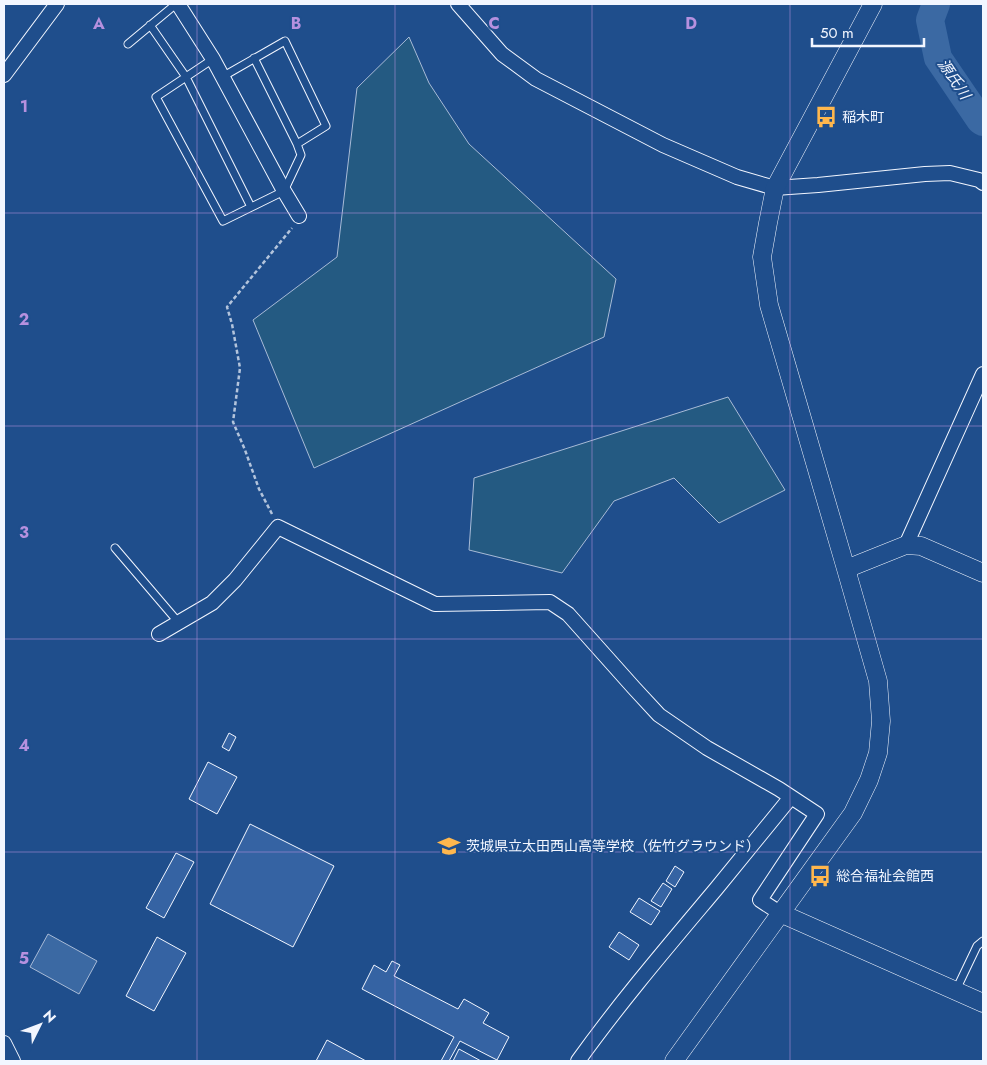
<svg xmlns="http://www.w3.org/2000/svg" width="987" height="1065" font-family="Jost,'Noto Sans JP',sans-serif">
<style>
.green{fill:#245a82;stroke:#a8bbd7}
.water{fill:#3b69a3;stroke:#a8bbd7}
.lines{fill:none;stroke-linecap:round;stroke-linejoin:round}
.river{stroke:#3b69a3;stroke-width:28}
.building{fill:#3563a3;stroke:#f2f6ff}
.service-casing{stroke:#f2f6ff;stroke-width:9}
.minor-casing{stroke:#f2f6ff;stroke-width:16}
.tertiary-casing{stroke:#f2f6ff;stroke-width:19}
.path{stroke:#b3c4dc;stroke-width:2.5;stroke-dasharray:4 2.5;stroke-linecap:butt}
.service{stroke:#1f4e8c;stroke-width:7}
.minor{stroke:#1f4e8c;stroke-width:14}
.tertiary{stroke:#1f4e8c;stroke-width:18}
.grid{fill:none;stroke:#b691df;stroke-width:1;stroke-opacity:0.55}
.labels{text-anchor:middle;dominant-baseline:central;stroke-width:4;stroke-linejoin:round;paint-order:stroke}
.poi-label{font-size:14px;fill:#f2f6ff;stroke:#1f4e8c;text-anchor:start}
.water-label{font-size:15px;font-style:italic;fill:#f2f6ff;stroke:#1f4e8c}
.grid-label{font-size:16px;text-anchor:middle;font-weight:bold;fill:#b691df;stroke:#1f4e8c;stroke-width:4;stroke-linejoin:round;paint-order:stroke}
</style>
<rect width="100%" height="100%" fill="#1f4e8c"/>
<path class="green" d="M409,37L429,83L469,144L616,279L604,337L314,468L253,320L337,257L357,88Z
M728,397L785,490L719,523L674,478L614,501L562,573L469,550L474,478Z"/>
<path class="water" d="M48,934L97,961L79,994L30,967Z"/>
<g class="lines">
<path class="river" d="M936,4L930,20L938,58L980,120L983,122"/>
</g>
<path class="building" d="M229,733L236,737L229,751L222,747Z
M208,762L237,777L217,814L189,799Z
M250,824L334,866L293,947L210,904Z
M176,853L194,862L164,918L146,908Z
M675,866L684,872L675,887L666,881Z
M663,883L672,889L661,907L651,901Z
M639,898L660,911L651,925L630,912Z
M619,932L639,945L629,960L609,947Z
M157,937L186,953L154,1011L126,996Z
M392,961L400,965L394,976L458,1009L464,999L489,1013L483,1023L509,1037L497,1060L460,1041L449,1061H441L454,1037L362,989L374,965L386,972Z
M327,1040L366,1061H316Z
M459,1049L481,1061H453Z"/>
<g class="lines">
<g class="service-casing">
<path id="service" d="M150,25L186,77L251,207
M128,44L176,4
M254,58L297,144
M213,59L156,97L223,221L284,191L301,155L297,144L326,126L285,41L222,77
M115,548L179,623
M956,990L977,946L983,941"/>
</g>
<g class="minor-casing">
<path id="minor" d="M178,4L213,59L284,191L299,216
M458,4L502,54L536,79L663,145L737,177L775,188L818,185L925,174L950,173L979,180L983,183
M4,75L57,4
M906,545L983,374
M159,634L212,603L235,580L278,527L435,604L550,602L568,614L634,688L659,715L707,748L779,789L817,814L760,900L780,913
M4,1043L13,1061
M578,1061C621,1001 669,945 716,889C741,858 766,828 791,797"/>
</g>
<g class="tertiary-casing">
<path id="tertiary" d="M846,569L906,545L921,546L983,573
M780,913L983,1003
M674,1061L853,813L869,780L878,753L881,721L878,681L846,569L769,305L762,257L768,223L775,188L873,4"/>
</g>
<path class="path" d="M272,514L259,489L245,450L233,422L240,368L232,324L227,307L292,228"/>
<use href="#service" class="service"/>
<use href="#minor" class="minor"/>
<use href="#tertiary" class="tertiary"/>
</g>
<path class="grid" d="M197,4V1061M395,4V1061M592,4V1061M790,4V1061M4,213H983M4,426H983M4,639H983M4,852H983"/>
<defs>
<g id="bus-bare" transform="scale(1.725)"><path d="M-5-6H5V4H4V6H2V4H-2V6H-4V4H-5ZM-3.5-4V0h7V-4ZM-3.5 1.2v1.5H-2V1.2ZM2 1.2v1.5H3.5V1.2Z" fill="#ffb74d" stroke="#1f4e8c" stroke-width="2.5" paint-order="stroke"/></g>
<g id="school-bare" transform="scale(1.725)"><path d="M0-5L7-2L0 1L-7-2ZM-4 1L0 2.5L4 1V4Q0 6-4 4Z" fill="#ffb74d" stroke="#1f4e8c" stroke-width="2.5" paint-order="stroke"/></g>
</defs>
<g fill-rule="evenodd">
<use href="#bus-bare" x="826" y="117"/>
<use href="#school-bare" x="449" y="846"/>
<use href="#bus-bare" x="820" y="876"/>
</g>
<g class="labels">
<g class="poi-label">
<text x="842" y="117">稲木町</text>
<text x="466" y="846">茨城県立太田西山高等学校（佐竹グラウンド）</text>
<text x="836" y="876">総合福祉会館西</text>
</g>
<g class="water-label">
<text transform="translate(954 79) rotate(56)">源氏川</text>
</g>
</g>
<g class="grid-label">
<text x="99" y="29">A</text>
<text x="296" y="29">B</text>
<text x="494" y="29">C</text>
<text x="691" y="29">D</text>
<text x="24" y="112">1</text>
<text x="24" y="325">2</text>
<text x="24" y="538">3</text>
<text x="24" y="751">4</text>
<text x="24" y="964">5</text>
</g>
<rect width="987" height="1065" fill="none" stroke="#f2f6ff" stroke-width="10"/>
<g transform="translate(40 1025) rotate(48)" stroke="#1f4e8c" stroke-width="4" paint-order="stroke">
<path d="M0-4L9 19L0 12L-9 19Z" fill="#f2f6ff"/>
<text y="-8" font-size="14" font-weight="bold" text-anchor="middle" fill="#f2f6ff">N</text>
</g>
<path d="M812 38v8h112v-8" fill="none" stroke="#f2f6ff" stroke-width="2.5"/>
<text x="820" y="38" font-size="15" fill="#f2f6ff" stroke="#1f4e8c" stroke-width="4" paint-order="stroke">50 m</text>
</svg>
